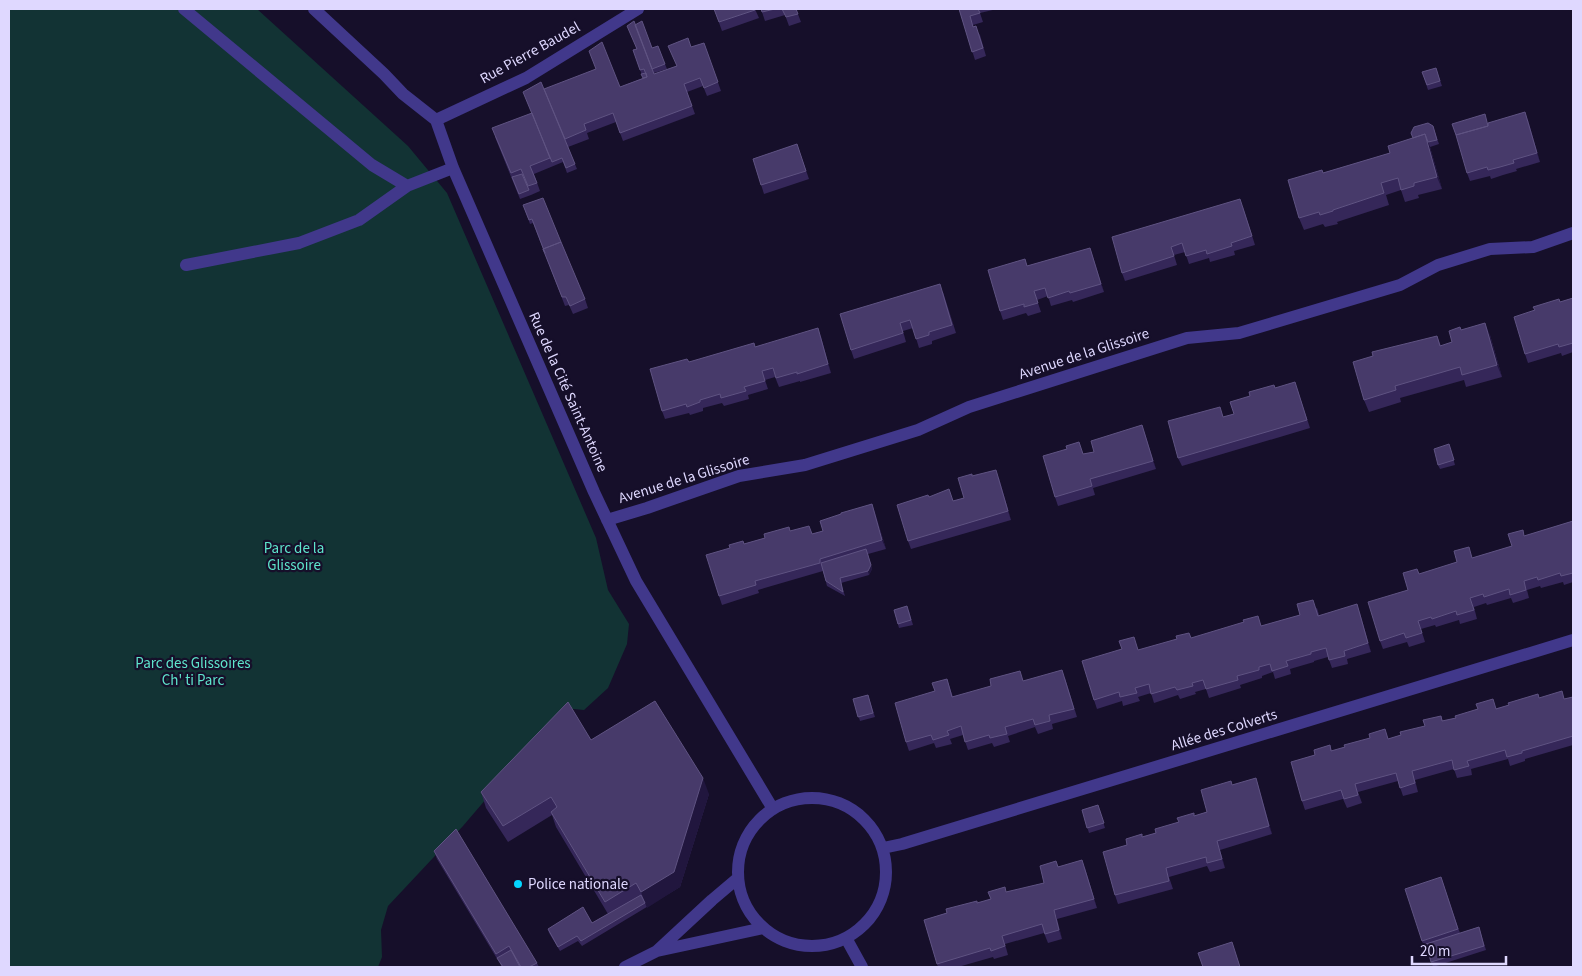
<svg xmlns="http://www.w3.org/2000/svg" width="1582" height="976" font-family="'Source Sans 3',sans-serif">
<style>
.green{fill:#123334}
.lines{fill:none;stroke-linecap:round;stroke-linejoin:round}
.minor{stroke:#41388b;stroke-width:12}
.wall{fill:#352759}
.shaded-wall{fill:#21163e}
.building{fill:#473a6a;stroke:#5f5382}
.poi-dot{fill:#04d5ff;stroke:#160f2a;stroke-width:2}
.labels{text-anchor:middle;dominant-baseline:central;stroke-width:4.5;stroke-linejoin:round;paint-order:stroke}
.street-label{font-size:15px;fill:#dfd8ff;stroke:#160f2a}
.park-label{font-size:15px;fill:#5ee5cc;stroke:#160f2a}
.poi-label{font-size:15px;fill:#dfd8ff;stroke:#160f2a;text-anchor:start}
</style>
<rect width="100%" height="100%" fill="#160f2a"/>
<path class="green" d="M9,9H257L408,146L447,193L596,538L608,590L629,624L627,644L608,688L584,710L564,708L463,826L388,906L381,930L382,957L378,967H9Z"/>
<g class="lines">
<path class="minor" d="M184,9L372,165L407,186L453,168
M314,9L384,74L403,94L436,120L453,168L594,492L636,581L773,809
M436,120L526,78L638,9
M186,265L299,243L359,220L407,186
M607,520L647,508L739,476L805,465L918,430L969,407L1187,338L1239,333L1400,285L1438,265L1490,249L1533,247L1573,233
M738 872a74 74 0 1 1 148 0a74 74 0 1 1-148 0Z
M883,848L902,844L1573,640
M738,878L712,900L657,951L763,928
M846,938L862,967
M625,967L657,951"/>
</g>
<path class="wall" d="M714,9H755L759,18L722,31Z
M761,9H796L801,22L789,26L785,15L765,21Z
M959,9H997L980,13L983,22L973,25L974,27L980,35L986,56L975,60Z
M635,25L665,64L667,69L654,73V74L676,66L691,47L704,43L721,91L707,96L703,86L687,92L695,114L623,141L616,122L587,133L589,139L568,147L577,169L567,173L563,162L534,174L540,191L531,195L530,194L531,195L520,199L495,137L531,113L546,93L620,87L643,78L633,50L636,49Z
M1436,68L1442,86L1428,90L1422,72Z
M1528,120L1540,162L1516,169L1517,171L1503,175L1491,179L1490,176L1470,181L1467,173L1488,123Z
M1433,126L1439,144L1430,147L1442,189L1418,195L1419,198L1405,202L1401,190L1386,195L1389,205L1337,222L1338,224L1325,227L1323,224L1304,230L1299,218L1323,173L1390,153L1413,138Z
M797,144L809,179L764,194L753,159Z
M523,205L585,299L588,308L573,314L569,305L565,306L533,223L530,224Z
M1243,207L1255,245L1234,251L1235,255L1210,262L1209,258L1189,264L1185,252L1174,255L1177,265L1125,281L1122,273Z
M1090,248L1104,292L1073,302L1072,300L1051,306L1048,296L1037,300L1041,312L1028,316L1026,313L1003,320L1000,311L1025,259L1027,266Z
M943,292L956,333L932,341V344L919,348L913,328L903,331L906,342L854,359L851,350Z
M1573,298V352L1562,356L1561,353L1528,363L1525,354L1534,310Z
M1461,330L1490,335L1502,377L1466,387L1464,380L1400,398L1401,402L1369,412L1364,400L1437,336L1441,346L1452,342Z
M821,337L831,373L800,382V381L779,387L775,377L765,380L768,389L748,395L749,399L724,406L722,403L703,408V411L690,415L689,413L665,419L662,411L689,362L755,347Z
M1275,388L1298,391L1310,428L1182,466L1178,458L1224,417L1234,414Z
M1142,425L1156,469L1093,488L1095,495L1058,506L1055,497L1083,454L1094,452Z
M1449,444L1455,465L1440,469L1438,465Z
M972,476L999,478L1011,520L911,549L908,541L929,497L953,501L964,498Z
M872,504L886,549L868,554L872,569L869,575L841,583L845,596L827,586L823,571L758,590L759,593L722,605L719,596L744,544L790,531L812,534L823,531L841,514Z
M1573,521V582L1564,585L1563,582L1541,588L1540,586L1527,590L1529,598L1513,603L1511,598L1487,605L1486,603L1474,607L1477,619L1460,624L1459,620L1436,627L1435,625L1421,629L1425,642L1409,647L1407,642L1383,649L1380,641L1408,590L1419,574L1512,546L1525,536Z
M1317,608L1319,615L1360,613L1371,652L1347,659L1348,664L1332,668L1328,657L1314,661V662L1290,669L1291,674L1275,679L1273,672L1262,676V678L1240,685L1241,688L1209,698L1206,689L1195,692L1196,694L1180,699L1178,695L1154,703L1151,693L1138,697L1140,701L1123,706L1122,701L1097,709L1094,700L1122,649L1139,650L1191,638L1261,626L1300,615Z
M894,610L909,611L913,625L899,628Z
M1065,678L1077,717L1052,724L1053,729L1038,734L1035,727L1008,736L1010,742L994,747L992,743L968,750L963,735L950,739L952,744L936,748L934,743L909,751L906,742L935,691L947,679L953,697L1024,681Z
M868,695L875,717L860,721L853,699Z
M1573,697V745L1525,759V761L1510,766L1508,759L1471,769L1472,775L1457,778L1454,769L1415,780L1418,792L1403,796L1398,781L1358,792L1362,803L1347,808L1343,799L1305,810L1302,801L1315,755L1330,745L1332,751L1345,747L1370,738L1389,739L1401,735L1425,726L1441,716L1443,721L1539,698L1565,699Z
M591,740L709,794L680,887L582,946L578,941L560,951L549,933L548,929L592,923L608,914L556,827L552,815L508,842L486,808L481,792Z
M1256,778L1272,834L1220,850L1225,868L1210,872L1207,866L1169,877L1173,889L1118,904L1115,895L1127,845L1143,837L1156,833L1194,816L1207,812L1233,785Z
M1098,805L1105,828L1089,833L1082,810Z
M434,851L537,963L539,967H502L437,859Z
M1058,866L1085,868L1097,908L1057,919L1062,939L1048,943L1044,933L1005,944L1008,955L994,959L993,957L958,967H938L924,920L991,899L1006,892L1044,883Z
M1441,877L1460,933L1479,927L1486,950L1433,967L1427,949H1425L1422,941Z"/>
<path class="shaded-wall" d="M1525,112L1528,120L1540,162L1537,153Z
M1425,134L1430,147L1442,189L1437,177Z
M1090,248L1093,256L1104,292L1101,284Z
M1485,323L1490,335L1502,377L1497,365Z
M818,328L821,337L831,373L828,364Z
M1142,425L1145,433L1156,469L1153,461Z
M996,470L999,478L1011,520L1008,511Z
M872,504L875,512L886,549L882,540Z
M866,549L872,569L869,575L868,571Z
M1357,604L1360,613L1371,652L1368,643Z
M703,778L709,794L680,887L647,908L641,892Z
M1256,778L1259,787L1272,834L1269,826Z
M1217,841L1220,850L1225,868L1222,859Z
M1082,860L1085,868L1097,908L1094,899Z
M1054,910L1057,919L1062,939L1059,930Z"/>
<path class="building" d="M714,9H755V10L719,22Z
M761,9H775L762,12Z
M782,9H796L798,14L786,17Z
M959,9H978L980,13L970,16L973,27L976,26L983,48L972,52Z
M634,21L654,74L677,66L668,46L688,38L691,47L704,43L718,82L704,88L700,78L684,84L692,106L620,133L613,113L584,124L586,130L565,139L544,89L596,69L589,51L602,42L620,87L647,77L644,69L640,70L633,50L637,49L627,26Z
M642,21L652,48L658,46L665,64L652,69L635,25Z
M1436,68L1440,81L1427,85L1422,72Z
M646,73L647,77L643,78L641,74Z
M541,82L575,164L566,168L562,158L552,162L523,92Z
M1525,112L1537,153L1513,160L1514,163L1500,167L1488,170L1487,167L1467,173L1456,135L1488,126V123Z
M532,113L550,158L530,166L537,183L528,186L521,169L511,173L492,128Z
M1485,114L1488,126L1456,135L1452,124Z
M1428,123L1433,126L1437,140L1428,142L1425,134L1413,138L1411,133L1414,127Z
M1425,134L1437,177L1414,183V186L1401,190L1398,178L1381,183L1384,193L1333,210V211L1320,215L1319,212L1299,218L1288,180L1322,170L1323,173L1390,153L1388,146Z
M797,144L806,171L761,185L753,159Z
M522,174L529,190L519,194L512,177Z
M543,198L561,242L543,249L545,253L532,219L529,220L523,205Z
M1240,199L1252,236L1231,243L1232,246L1207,254L1206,250L1186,256L1182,243L1171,247L1174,256L1122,273L1112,237Z
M561,242L585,299L570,306L566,297H562L543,249Z
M1090,248L1101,284L1070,293L1069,291L1048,298L1045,288L1034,291L1038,303L1024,307V304L1000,311L988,270L1025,259L1027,266Z
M940,284L952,325L929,332V335L916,339L910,320L900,323L903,333L851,350L840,314Z
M1573,298V343L1559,347L1558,344L1525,354L1514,317L1535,310L1533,307L1559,299L1560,302Z
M1485,323L1497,365L1462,375L1460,367L1395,386L1396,390L1364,400L1353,362L1373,356L1372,352L1437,336L1440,346L1452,342L1449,331L1460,327L1461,330Z
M818,328L828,364L797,374V372L776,378L773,368L762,371L765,381L744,387L746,391L721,398L720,394L700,400V402L687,407L686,404L662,411L650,369L687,359L689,362L754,343L755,347Z
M1295,382L1307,420L1178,458L1168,421L1220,407L1223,417L1234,414L1230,402L1250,396L1249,392L1274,385L1275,388Z
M1142,425L1153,461L1090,479L1092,486L1055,497L1043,456L1067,449L1066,446L1079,442L1083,454L1094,452L1091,441Z
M1449,444L1454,460L1438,465L1434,449Z
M996,470L1008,511L908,541L897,505L928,495L929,497L949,489L953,501L964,498L958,478L972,474V476Z
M872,504L882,540L820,559V563L755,581L756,585L719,596L706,555L730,548L729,545L743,541L744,544L765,538L764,534L789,527L790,531L809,526L812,534L823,531L820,521L841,514V513Z
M1573,521V573L1561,576L1560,573L1538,580L1537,577L1524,581L1526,590L1510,595L1509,589L1484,597L1483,594L1470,598L1474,610L1457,615L1456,611L1432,619L1431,617L1418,621L1422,633L1406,638L1404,633L1380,641L1368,602L1408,590L1403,573L1417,569L1419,574L1457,562L1454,551L1469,547L1472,558L1512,546L1508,534L1523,530L1524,536Z
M866,549L871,565L868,571L840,578L843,592L826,581L821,563Z
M1313,600L1318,616L1357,604L1368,643L1344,651L1345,656L1329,660L1326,648L1311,652V654L1286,661L1288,666L1272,671L1270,664L1259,667V670L1237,676L1238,680L1206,689L1203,680L1192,683L1193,686L1177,690L1175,687L1151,694L1149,684L1135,688L1137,693L1120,697L1119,692L1094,700L1082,661L1122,649L1119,641L1134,637L1138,650L1177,639L1176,636L1189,633L1191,638L1244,622L1243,620L1258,616L1261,626L1300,615L1297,604Z
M907,606L911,620L898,624L894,610Z
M1062,670L1074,709L1049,715L1050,721L1035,725L1033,719L1005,727L1007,734L990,738L989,735L965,742L961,726L947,731L949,735L933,740L931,735L906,742L895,703L935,691L932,683L947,679L952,697L991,686L990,679L1020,671L1023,681Z
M1562,691L1564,699L1573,697V736L1522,751V753L1507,757L1505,750L1467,761L1469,766L1454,770L1452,760L1412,771L1415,783L1400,788L1396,773L1355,784L1358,795L1344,799L1341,790L1302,801L1291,762L1315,755L1314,750L1330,745L1331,751L1345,747L1344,745L1370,738L1369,734L1385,729L1388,739L1401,735L1400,732L1425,726L1423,720L1441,716L1442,721L1456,718L1455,716L1478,709L1476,704L1493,699L1496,709L1509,705L1508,703L1538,694L1539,698Z
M868,695L873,713L858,717L853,699Z
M655,701L703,778L674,872L641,892L636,883L605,902L551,812L557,807L551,797L503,826L481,792L568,702L591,740Z
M1256,778L1269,826L1217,841L1222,859L1207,863L1206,857L1166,868L1169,881L1115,895L1103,852L1127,845L1126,839L1142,834V837L1156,833L1155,829L1179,822L1177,818L1194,813V816L1207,812L1201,790L1231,781L1232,785Z
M1098,805L1104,823L1087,828L1082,810Z
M456,829L537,963L529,967H521L509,946L496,954L434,851Z
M1082,860L1094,899L1054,910L1059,930L1045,934L1042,924L1002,936L1005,946L991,951L990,948L937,964L924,920L947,913L946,909L977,901V903L991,899L988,892L1005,887L1006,892L1044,883L1040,866L1056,861L1058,867Z
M1441,877L1458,929L1422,941L1405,889Z
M641,895L645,903L581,941L577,936L558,947L548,929L583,907L592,923Z
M1479,927L1484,946L1431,962L1426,944Z
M1232,942L1240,967H1203L1198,953Z
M511,950L520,967H503L497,958Z"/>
<circle class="poi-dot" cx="518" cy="884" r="5"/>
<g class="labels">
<g class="street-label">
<text transform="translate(530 53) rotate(-29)">Rue Pierre Baudel</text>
<text transform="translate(1084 354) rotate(-18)">Avenue de la Glissoire</text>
<text transform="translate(568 392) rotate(66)">Rue de la Cité Saint-Antoine</text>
<text transform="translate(684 479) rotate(-17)">Avenue de la Glissoire</text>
<text transform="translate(1224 730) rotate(-17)">Allée des Colverts</text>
</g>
<g class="park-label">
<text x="294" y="548">Parc de la<tspan x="294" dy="17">Glissoire</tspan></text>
<text x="193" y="663">Parc des Glissoires<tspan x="193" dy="17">Ch' ti Parc</tspan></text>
</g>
<g class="poi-label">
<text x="528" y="884">Police nationale</text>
</g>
</g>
<rect width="1582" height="976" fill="none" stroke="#dfd8ff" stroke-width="20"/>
<path d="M1412 956v8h94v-8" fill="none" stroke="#dfd8ff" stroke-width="2.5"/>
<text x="1420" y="956" font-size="15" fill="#dfd8ff" stroke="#160f2a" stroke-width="4" paint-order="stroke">20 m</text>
</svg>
